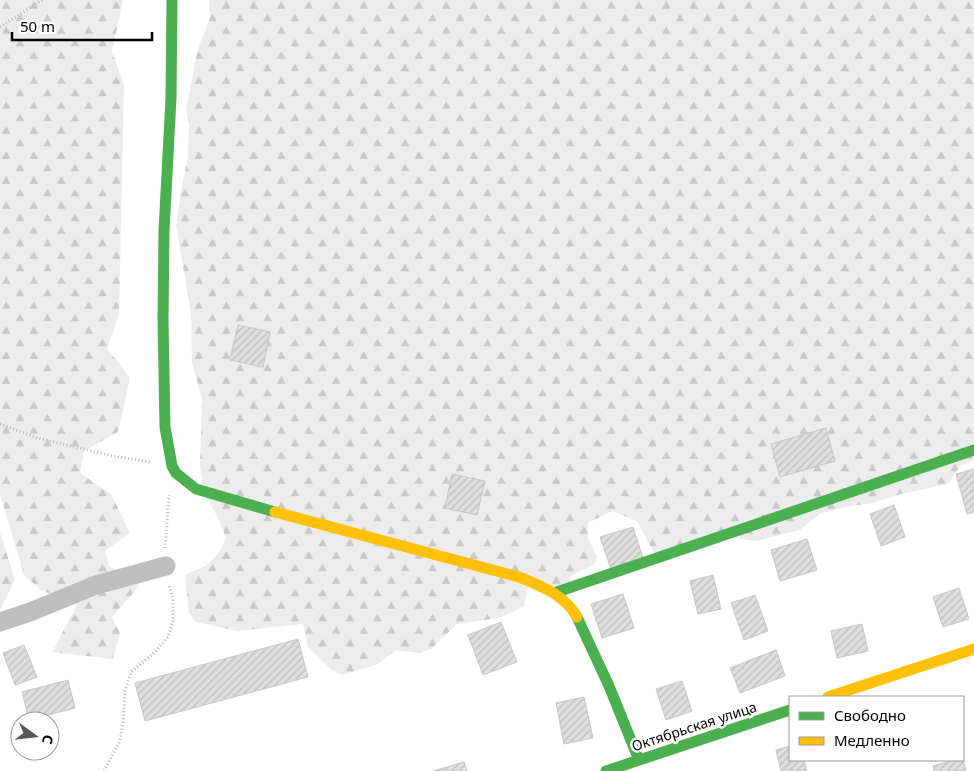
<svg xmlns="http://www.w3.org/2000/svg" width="974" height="771" font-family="'Noto Sans',sans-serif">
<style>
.forest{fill:url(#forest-firs)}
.building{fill:url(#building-hatch);stroke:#c7c7c7}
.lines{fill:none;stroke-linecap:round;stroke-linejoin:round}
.path{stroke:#b9b9b9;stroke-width:3;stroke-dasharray:1 2.5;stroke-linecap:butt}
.street{stroke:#bebebe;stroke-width:19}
.fast{stroke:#4caf50;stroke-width:11}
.slow{stroke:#ffc107;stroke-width:11}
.labels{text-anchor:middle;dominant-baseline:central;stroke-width:5;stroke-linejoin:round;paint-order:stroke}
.street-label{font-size:14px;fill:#000;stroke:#fff}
</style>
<defs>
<pattern id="forest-firs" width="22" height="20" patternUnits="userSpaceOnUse" patternTransform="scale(1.25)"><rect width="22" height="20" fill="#ececec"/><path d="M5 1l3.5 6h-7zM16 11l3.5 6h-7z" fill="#c9c9c9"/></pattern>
<pattern id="building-hatch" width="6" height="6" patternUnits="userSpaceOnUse" patternTransform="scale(1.25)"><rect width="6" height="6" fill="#dfdfdf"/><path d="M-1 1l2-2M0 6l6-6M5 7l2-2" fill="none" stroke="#bebebe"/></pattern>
</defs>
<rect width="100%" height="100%" fill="#fff"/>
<path class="forest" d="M0,0H123L112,51L124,85L119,315L107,348L130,378L118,432L84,451L80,473L111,494L130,533L105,551L109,566L140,585L112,617L120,633L113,659L52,652L77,605L41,590L24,575L0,494Z
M209,0H974V460L960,466L948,484L901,494L873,503L851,506L820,513L800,530L756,541L732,538L654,553L637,521L612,511L588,523V538L597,557L595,564L571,576L567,590L530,579L524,606L499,618L457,624L431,649L420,653L395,650L378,664L343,675L333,671L308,647L303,624L237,631L196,622L189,613L185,575L207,565L221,550L226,537L217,516L204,493L200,466L202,399L192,363L191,313L176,225L182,185L188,158L189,125L186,109L198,48L210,18Z
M0,532L15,580L0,610Z"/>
<path class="building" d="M238,325L270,332L263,367L230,360Z
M826,428L835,461L780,477L771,444Z
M974,469V512L967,514L956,474Z
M452,474L485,481L477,515L445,508Z
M894,505L905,537L881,546L870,514Z
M633,527L644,561L612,572L600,537Z
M807,539L817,570L780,581L771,550Z
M713,575L721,609L698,614L690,581Z
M959,588L969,619L943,627L933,597Z
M623,594L634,628L602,638L591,604Z
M755,595L768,631L744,640L731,603Z
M501,622L517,662L483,675L468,635Z
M862,624L868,651L837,658L831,631Z
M298,639L308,677L145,721L135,683Z
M24,645L37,677L15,685L3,653Z
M776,650L785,676L740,693L730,668Z
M68,680L75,708L29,720L22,692Z
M682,681L692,711L666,720L656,689Z
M584,697L593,738L564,744L556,703Z
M790,746V760H804L807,771H781L776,750Z
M963,759L966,771H934L933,766L955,760Z
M464,762L467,771H433Z"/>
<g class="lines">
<path class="path" d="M0,27L42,0
M0,424L37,438L113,456L150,462
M165,548L169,495
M104,771L120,741L123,723L125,691L131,672L155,652L168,637L173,622V600L169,584"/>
<path class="street" d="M0,622L30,612L96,585L166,566"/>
<path class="fast" d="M172,0L171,98L164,231L163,320L165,427L172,466L176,473L196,489L275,512
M554,593L974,450
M577,617L609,686L639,760
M606,771L790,710"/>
<path class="slow" d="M275,512L519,577C541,586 565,595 577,617
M828,697L974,649"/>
</g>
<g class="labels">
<g class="street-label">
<text transform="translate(694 726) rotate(-18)">Октябрьская улица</text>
</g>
</g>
<rect x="789" y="696" width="175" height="65" fill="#ffffff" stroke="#999999"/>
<rect x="799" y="712" width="25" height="8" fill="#4caf50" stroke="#999999"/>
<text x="834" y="721" font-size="15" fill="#000000">Свободно</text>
<rect x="799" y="737" width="25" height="8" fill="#ffc107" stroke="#999999"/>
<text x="834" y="746" font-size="15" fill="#000000">Медленно</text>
<g transform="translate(35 736) rotate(105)"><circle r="24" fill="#ffffff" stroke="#999999"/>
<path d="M0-4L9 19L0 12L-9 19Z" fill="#595959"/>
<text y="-8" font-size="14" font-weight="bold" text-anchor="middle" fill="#000000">С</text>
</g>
<path d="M12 32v8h140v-8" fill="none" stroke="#000000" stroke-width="2.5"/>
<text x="20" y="32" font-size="15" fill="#000000" stroke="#ffffff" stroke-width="4" paint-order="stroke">50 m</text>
</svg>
